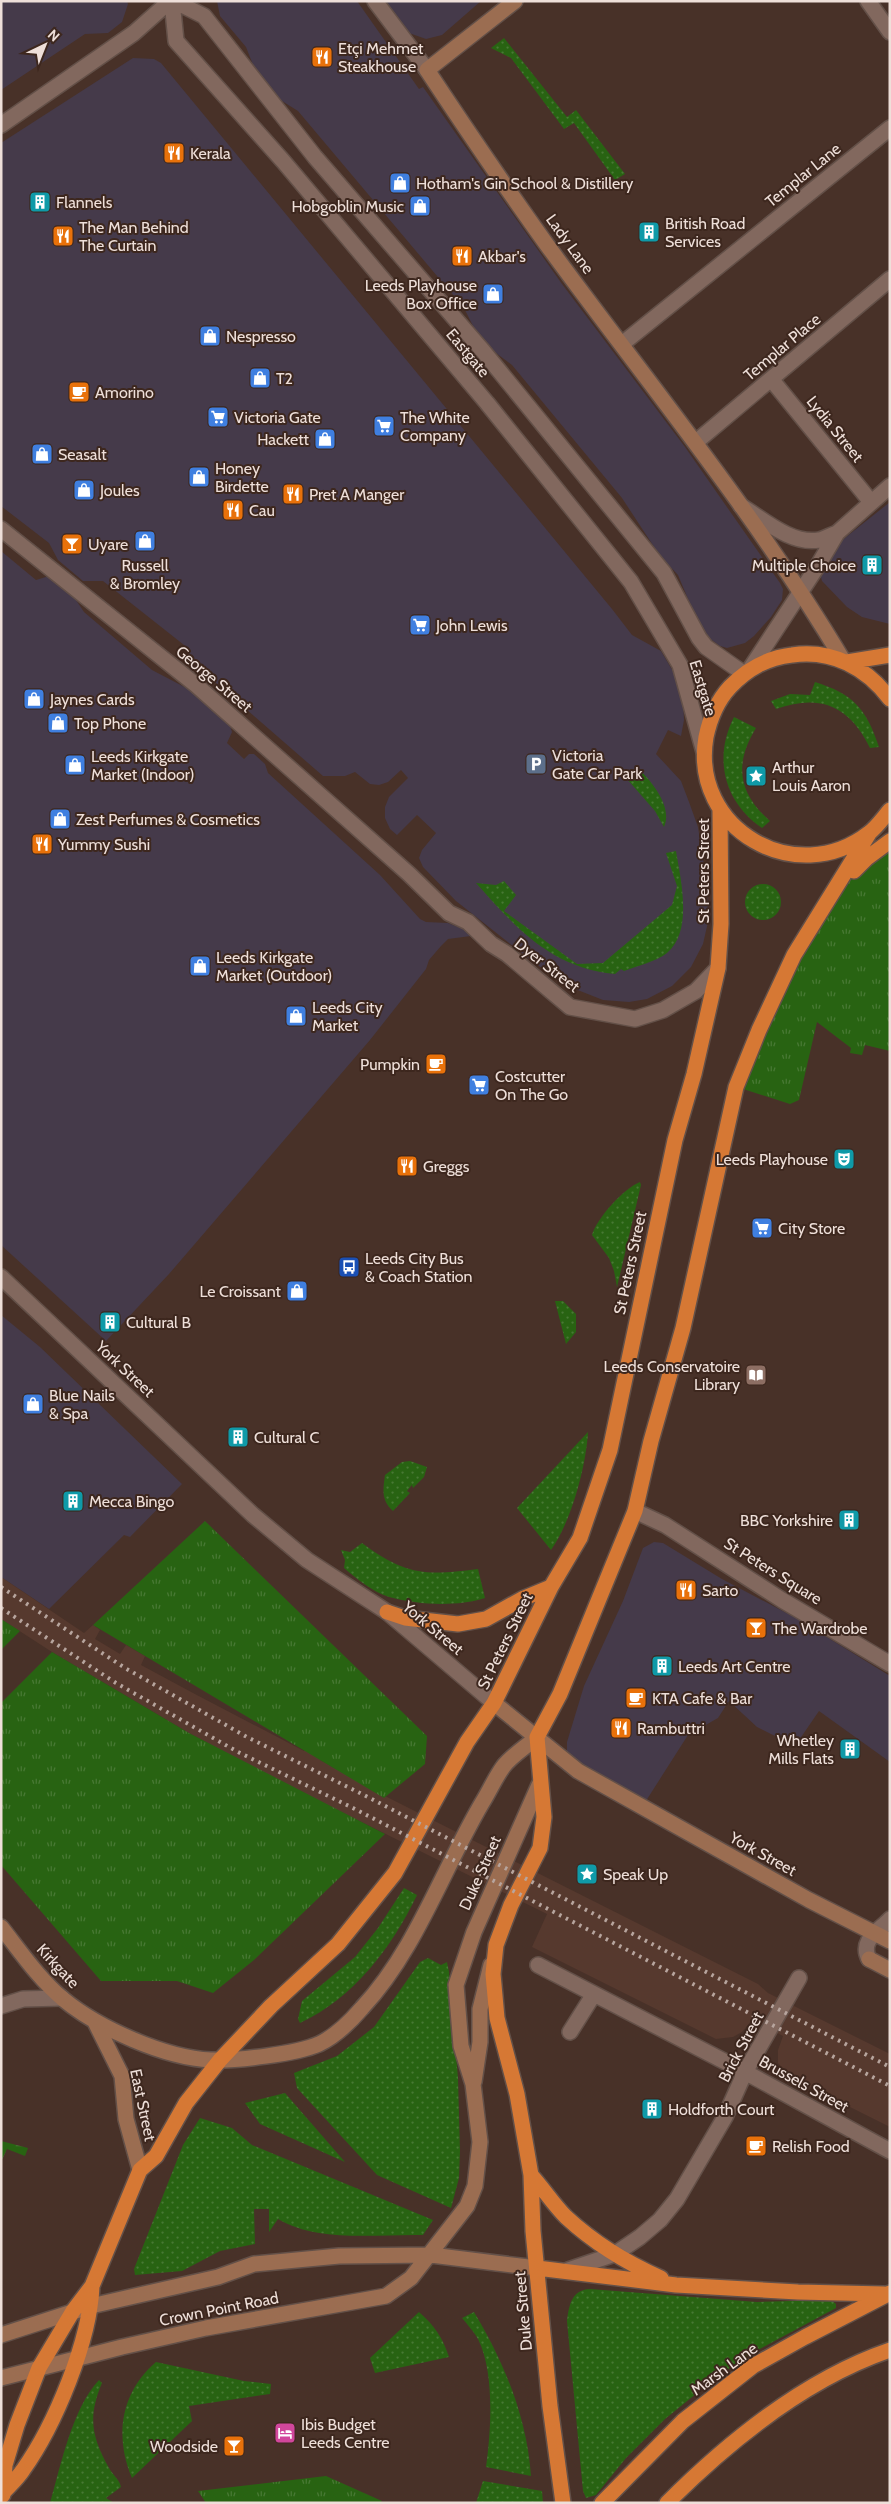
<svg xmlns="http://www.w3.org/2000/svg" width="891" height="2504" font-family="Cabin,sans-serif">
<style>
.commercial{fill:#453a4a}
.built{fill:#56392e}
.grass{fill:url(#grass-dots)}
.forest{fill:url(#forest-firs)}
.park{fill:url(#park-tufts)}
.lines{fill:none;stroke-linecap:round;stroke-linejoin:round}
.street-casing{stroke:#635048;stroke-width:18}
.secondary-casing{stroke:#635048;stroke-width:18}
.highway-casing{stroke:#635048;stroke-width:18}
.street{stroke:#82685e;stroke-width:15}
.secondary{stroke:#9b6d51;stroke-width:15}
.highway{stroke:#d67834;stroke-width:15}
.rail{stroke:#b7a59e;stroke-width:4;stroke-dasharray:2.5 5;stroke-linecap:butt}
.labels{text-anchor:middle;dominant-baseline:central;stroke-width:4;stroke-linejoin:round;paint-order:stroke}
.poi-label{font-size:16px;fill:#eedfd9;stroke:#3d271e;text-anchor:start}
.street-label{font-size:16px;fill:#eedfd9;stroke:#3d271e}
</style>
<defs>
<pattern id="grass-dots" width="8" height="8" patternUnits="userSpaceOnUse" patternTransform="scale(1.25)"><rect width="8" height="8" fill="#286312"/><path d="M2 2h.1M6 6h.1" fill="none" stroke="#487934" stroke-width="1.8" stroke-linecap="round"/></pattern>
<pattern id="forest-firs" width="22" height="20" patternUnits="userSpaceOnUse" patternTransform="scale(1.25)"><rect width="22" height="20" fill="#286312"/><path d="M5 1l3.5 6h-7zM16 11l3.5 6h-7z" fill="#487934"/></pattern>
<pattern id="park-tufts" width="24" height="20" patternUnits="userSpaceOnUse" patternTransform="scale(1.25)"><rect width="24" height="20" fill="#286312"/><path d="M3 7l-1-3M5 7V3M7 7l1-3M15 17l-1-3M17 17v-4M19 17l1-3" fill="none" stroke="#487934"/></pattern>
</defs>
<rect width="100%" height="100%" fill="#483128"/>
<path class="commercial" d="M1,1H127L128,4L122,22L108,33L85,34L1,90Z
M217,1H357L419,89L423,87L562,284L685,447L780,583L783,589L782,600L771,617L754,636L745,643L727,648L720,646L706,636L698,623L678,575L660,556L622,498L512,365L496,353L475,330L464,308L298,111L274,96L259,80L246,47L220,16Z
M385,1H481L442,35L426,39L409,33Z
M133,58L154,59L161,63L612,609L632,635L661,651L674,673L683,700L684,720L681,736L668,730L656,754L681,781L689,802L698,827L707,885L708,922L703,944L691,967L672,986L647,999L629,1002L603,1000L570,987L533,962L456,901L423,867L419,858L422,850L436,833L417,815L397,835L390,829L385,818V807L389,797L408,778L401,770L388,782L379,785L370,784L355,772L345,776H323L193,663L184,645L103,581H83L58,560L49,543L1,506V143Z
M890,502V624L862,617L847,607L822,581L821,577L841,541Z
M1,551L36,580L49,576L72,594L84,612L152,670L196,693L230,726L232,732L227,743L244,759L249,754H254L265,764L268,773L380,875L420,919L426,922L448,923L468,931L471,936L448,939L441,946L429,960L426,969L370,1040L169,1274L106,1341L1,1245Z
M1,1315L40,1347L182,1484L130,1537L124,1535L49,1609L1,1577Z
M654,1542L663,1543L722,1579L796,1618L890,1676V1762L819,1711L795,1746L757,1727L729,1701L718,1718L688,1735L644,1804L567,1764V1742L584,1686L623,1601L643,1548Z"/>
<path class="built" d="M1,1577L84,1633L93,1625L100,1630L95,1639L120,1654L126,1645L145,1656L141,1665L193,1693L304,1751L309,1742L324,1750L320,1760L387,1797L758,1984L768,1993L890,2054V2127L790,2077L778,2063V2050L783,2036L752,2020L742,2032L733,2037L716,2039L532,1947L547,1914L267,1775L189,1733L52,1652L1,1619Z"/>
<path class="grass" d="M504,38L567,117L576,110L625,174L615,180L574,123L564,129L511,58L491,48Z
M815,682C853,694 866,708 879,747L870,748C850,706 820,693 776,709L771,701L790,694L810,695Z
M734,717L756,728C734,764 738,793 770,821L762,828C724,802 713,758 734,717Z
M639,769C652,782 673,807 664,827L655,811L627,779Z
M676,851C681,881 693,931 667,953C655,962 637,966 624,971L621,969L615,974C551,968 516,928 476,883L496,885L504,881L516,895L504,911L577,964L603,963L672,905L677,886L666,853Z
M745 902a18 18 0 1 1 36 0a18 18 0 1 1-36 0Z
M640,1182L641,1185L617,1287L614,1271L609,1258L592,1235C597,1218 624,1188 640,1182Z
M555,1301H563L576,1314V1332L566,1344Z
M588,1432C586,1467 571,1522 551,1550L517,1508Z
M410,1461L427,1467L424,1477L413,1488L412,1485L407,1491L410,1493L393,1511C381,1500 383,1490 385,1475L402,1462Z
M362,1543C405,1575 425,1576 478,1569L485,1598C456,1607 419,1605 389,1597C373,1592 357,1579 344,1568L345,1560L341,1550L350,1552Z
M404,1888L417,1895C392,1947 354,1998 300,2023L298,2019L302,2001L355,1957L378,1928Z
M428,1958L441,1965L447,1962L449,1972L458,2078L460,2151L459,2178L451,2208L377,2175L297,2088L294,2073L337,2056L374,2027L420,1962Z
M285,2093L345,2162L260,2124L245,2103Z
M200,2118L232,2128L252,2145L433,2220L423,2235C377,2234 318,2243 278,2219L269,2232V2209H254L255,2244L220,2251L182,2271L135,2275L134,2269L183,2145Z
M590,2289L757,2302L831,2300L836,2304V2308L754,2352L718,2376L665,2419L626,2458L596,2495L586,2498L583,2491L567,2321C569,2306 571,2290 590,2289Z
M419,2312C434,2325 443,2338 449,2357L375,2373L370,2358Z
M474,2312C504,2362 527,2417 531,2476L486,2467C491,2431 495,2373 478,2339C474,2332 467,2324 462,2318Z
M156,2362L244,2381L271,2384L270,2394L189,2406L192,2421L132,2478C114,2436 121,2392 156,2362Z
M99,2380L102,2383C88,2416 91,2436 109,2468C112,2474 120,2480 121,2487L106,2498L114,2503H50C61,2465 72,2409 99,2380Z
M483,2481L542,2491L543,2503H476Z"/>
<path class="forest" d="M1,2141L28,2148L25,2156L7,2149L1,2162Z"/>
<path class="park" d="M890,841V1051L865,1045L862,1055L850,1053L851,1048L817,1022L799,1100L790,1104L737,1087L812,923L867,858Z
M205,1521L427,1736L425,1764L384,1798L93,1625Z
M1,1619L20,1631L1,1650Z
M52,1652L189,1733L385,1834L254,1960L213,1993L177,1981H101L1,1865V1703Z
M326,2476L382,2501L380,2503H206L198,2491Z"/>
<g class="lines">
<g class="street-casing">
<path id="street" d="M172,1L176,41L283,161L487,403L631,582L680,665L704,752
M174,1L204,16L315,157L483,351L664,573L699,638L706,647L743,673
M375,1L427,70
M868,1L890,32
M1,125L134,33L170,1
M622,344L890,128
M771,379L871,502
M696,442L890,279
M741,506C763,519 791,545 819,540C824,539 831,535 837,533
M1,529L196,685L409,874L449,913L468,922L491,944L507,954L570,1007L635,1019L663,1010L696,991L718,968
M750,669L817,567L837,533L890,486
M1,1277L253,1515L307,1560L387,1612L494,1703
M635,1511L665,1525L782,1600L890,1664
M869,1959C859,1940 879,1931 890,1919
M538,1965L745,2072L890,2151
M1,2006L23,1999L62,1998
M570,2032L594,1994
M568,2270L615,2254L640,2237L660,2220L677,2199L725,2117L745,2072L799,1978"/>
</g>
<g class="secondary-casing">
<path id="secondary" d="M515,1L427,70C466,129 506,188 547,245C647,382 756,514 843,660
M494,1703L578,1771L809,1900L890,1941
M1,1927C20,1951 39,1979 63,1999C98,2028 165,2058 211,2060C236,2061 296,2054 319,2044C336,2036 350,2022 362,2008C416,1950 442,1871 482,1803C489,1792 495,1778 503,1767C511,1756 526,1747 537,1737
M869,1959L890,1970
M95,2022L122,2076L126,2119L140,2170
M474,2082L480,2042V2009L491,1965
M1,2335L91,2306L218,2277L254,2264L339,2256L431,2255L537,2268
M1,2378L122,2347L206,2328L386,2296L411,2278L467,2206L475,2186L480,2142L473,2084L461,2046L456,1985L474,1932L539,1785"/>
</g>
<g class="highway-casing">
<path id="highway" d="M847,662L890,655
M890,699C867,668 832,649 792,655C767,658 748,668 730,687C717,701 710,718 706,737C690,829 796,890 869,833C877,827 883,818 890,810
M854,871L867,858L890,841
M387,1612L405,1618L458,1624L486,1619L522,1599L551,1587
M531,2175C543,2188 553,2204 566,2217C593,2242 627,2263 661,2278
M537,2268L676,2285L798,2292L884,2294
M3,2493C9,2486 17,2479 23,2470C55,2425 90,2341 92,2286L140,2170L156,2156L186,2103L220,2060L271,2006L338,1944L395,1873L467,1742L494,1703L551,1587L580,1538L610,1450L675,1140L694,1074L718,968L721,924L720,810
M3,2495L5,2465L17,2425L39,2368L73,2311L92,2286
M563,2503L550,2406L533,2231L531,2175L517,2094L497,2018L493,1974L496,1945L511,1905L540,1848L544,1817L537,1737L560,1694L635,1511L651,1441L683,1328L736,1087L759,1030L794,955L870,832
M602,2503L683,2421L753,2366L805,2337L890,2293
M667,2503C730,2440 805,2379 890,2350"/>
</g>
<use href="#street" class="street"/>
<use href="#secondary" class="secondary"/>
<use href="#highway" class="highway"/>
<path class="rail" d="M1,1587L125,1668L247,1737L362,1794L890,2067
M1,1608L116,1683L238,1752L355,1809L890,2086"/>
</g>
<defs>
<g id="restaurant-square" transform="scale(1.125)"><rect x="-9" y="-9" width="18" height="18" rx="4" fill="#e8710a" stroke="#3d271e"/><path d="M-5-6h1v4h1v-4h1v4h1v-4h1v5L-1.5 .5V6h-2V.5L-5-1ZM5-6V6H3V1.5H1.5Q1.5-4 5-6Z" fill="#fff"/></g>
<g id="shop-square" transform="scale(1.125)"><rect x="-9" y="-9" width="18" height="18" rx="4" fill="#3f7fe0" stroke="#3d271e"/><path d="M-5-2.5h2.3a2.7 3.5 0 0 1 5.4 0H5L5.5 6h-11ZM-1.5-2.5h3a1.5 2.3 0 0 0-3 0Z" fill="#fff"/></g>
<g id="building-square" transform="scale(1.125)"><rect x="-9" y="-9" width="18" height="18" rx="4" fill="#0f9aa8" stroke="#3d271e"/><path d="M-4-6H4V6H1V3H-1V6H-4ZM-2.5-4.3h1.7v1.8h-1.7ZM.8-4.3h1.7v1.8H.8ZM-2.5-1h1.7V.8h-1.7ZM.8-1h1.7V.8H.8Z" fill="#fff"/></g>
<g id="cafe-square" transform="scale(1.125)"><rect x="-9" y="-9" width="18" height="18" rx="4" fill="#e8710a" stroke="#3d271e"/><path d="M-5.5-4.5H6V0H3Q3 3.5 0 3.5H-2.5Q-5.5 3.5-5.5 0ZM3-3.2v2h1.7v-2ZM-6 4.5H4V6H-6Z" fill="#fff"/></g>
<g id="supermarket-square" transform="scale(1.125)"><rect x="-9" y="-9" width="18" height="18" rx="4" fill="#3f7fe0" stroke="#3d271e"/><path d="M-6-5.5h2.5l.6 2H6L4.5 2H-2.5L-4.4-4H-6ZM-1.5 3.2a1.3 1.3 0 1 0 .1 0ZM3 3.2a1.3 1.3 0 1 0 .1 0Z" fill="#fff"/></g>
<g id="bar-square" transform="scale(1.125)"><rect x="-9" y="-9" width="18" height="18" rx="4" fill="#e8710a" stroke="#3d271e"/><path d="M-6-5H6L.8 .8V4.5H3.5V6h-7V4.5H-.8V.8Z" fill="#fff"/></g>
<g id="parking-square" transform="scale(1.125)"><rect x="-9" y="-9" width="18" height="18" rx="4" fill="#5c6f8a" stroke="#3d271e"/><path d="M-3.5-5.5H1a3.5 3.5 0 0 1 0 7H-1V5.5H-3.5ZM-1-3.4V-.6H.8a1.4 1.4 0 0 0 0-2.8Z" fill="#fff"/></g>
<g id="sight-square" transform="scale(1.125)"><rect x="-9" y="-9" width="18" height="18" rx="4" fill="#0f9aa8" stroke="#3d271e"/><path d="M0-6L1.8-2.2L6-1.7L2.9 1.2L3.7 5.4L0 3.3L-3.7 5.4L-2.9 1.2L-6-1.7L-1.8-2.2Z" fill="#fff"/></g>
<g id="theatre-square" transform="scale(1.125)"><rect x="-9" y="-9" width="18" height="18" rx="4" fill="#0f9aa8" stroke="#3d271e"/><path d="M-5-5.5Q0-4 5-5.5V0Q5 5 0 6Q-5 5-5 0ZM-3.3-2.5H-1v1.5H-3.3ZM1-2.5H3.3v1.5H1ZM-2.8 1Q0 5.5 2.8 1Z" fill="#fff"/></g>
<g id="bus-square" transform="scale(1.125)"><rect x="-9" y="-9" width="18" height="18" rx="4" fill="#1a4fb4" stroke="#3d271e"/><path d="M-5-6H5V4H4V6H2V4H-2V6H-4V4H-5ZM-3.5-4V0h7V-4ZM-3.5 1.2v1.5H-2V1.2ZM2 1.2v1.5H3.5V1.2Z" fill="#fff"/></g>
<g id="library-square" transform="scale(1.125)"><rect x="-9" y="-9" width="18" height="18" rx="4" fill="#8d6e63" stroke="#3d271e"/><path d="M-6-4Q-3-5.5-.7-3.5V5Q-3 3-6 4ZM6-4Q3-5.5 .7-3.5V5Q3 3 6 4Z" fill="#fff"/></g>
<g id="hotel-square" transform="scale(1.125)"><rect x="-9" y="-9" width="18" height="18" rx="4" fill="#d1479c" stroke="#3d271e"/><path d="M-6-4.5h1.5V1H6V5H4.5V3h-9V5H-6ZM-4 0a1.8 1.8 0 1 1 3.6 0ZM.5 0V-2.5h3Q6-2.5 6 0Z" fill="#fff"/></g>
</defs>
<g fill-rule="evenodd">
<use href="#restaurant-square" x="322" y="57"/>
<use href="#restaurant-square" x="174" y="153"/>
<use href="#shop-square" x="400" y="183"/>
<use href="#building-square" x="40" y="202"/>
<use href="#shop-square" x="420" y="206"/>
<use href="#building-square" x="649" y="232"/>
<use href="#restaurant-square" x="63" y="236"/>
<use href="#restaurant-square" x="462" y="256"/>
<use href="#shop-square" x="493" y="294"/>
<use href="#shop-square" x="210" y="336"/>
<use href="#shop-square" x="260" y="378"/>
<use href="#cafe-square" x="79" y="392"/>
<use href="#supermarket-square" x="218" y="417"/>
<use href="#supermarket-square" x="384" y="426"/>
<use href="#shop-square" x="325" y="439"/>
<use href="#shop-square" x="42" y="454"/>
<use href="#shop-square" x="199" y="477"/>
<use href="#shop-square" x="84" y="490"/>
<use href="#restaurant-square" x="293" y="494"/>
<use href="#restaurant-square" x="233" y="510"/>
<use href="#shop-square" x="145" y="541"/>
<use href="#bar-square" x="72" y="544"/>
<use href="#building-square" x="872" y="565"/>
<use href="#supermarket-square" x="420" y="625"/>
<use href="#shop-square" x="34" y="699"/>
<use href="#shop-square" x="58" y="723"/>
<use href="#parking-square" x="536" y="764"/>
<use href="#shop-square" x="75" y="765"/>
<use href="#sight-square" x="756" y="776"/>
<use href="#shop-square" x="60" y="819"/>
<use href="#restaurant-square" x="42" y="844"/>
<use href="#shop-square" x="200" y="966"/>
<use href="#shop-square" x="296" y="1016"/>
<use href="#cafe-square" x="436" y="1064"/>
<use href="#supermarket-square" x="479" y="1085"/>
<use href="#theatre-square" x="844" y="1159"/>
<use href="#restaurant-square" x="407" y="1166"/>
<use href="#supermarket-square" x="762" y="1228"/>
<use href="#bus-square" x="349" y="1267"/>
<use href="#shop-square" x="297" y="1291"/>
<use href="#building-square" x="110" y="1322"/>
<use href="#library-square" x="756" y="1375"/>
<use href="#shop-square" x="33" y="1404"/>
<use href="#building-square" x="238" y="1437"/>
<use href="#building-square" x="73" y="1501"/>
<use href="#building-square" x="849" y="1520"/>
<use href="#restaurant-square" x="686" y="1590"/>
<use href="#bar-square" x="756" y="1628"/>
<use href="#building-square" x="662" y="1666"/>
<use href="#cafe-square" x="636" y="1698"/>
<use href="#restaurant-square" x="621" y="1728"/>
<use href="#building-square" x="850" y="1749"/>
<use href="#sight-square" x="587" y="1874"/>
<use href="#building-square" x="652" y="2109"/>
<use href="#cafe-square" x="756" y="2146"/>
<use href="#hotel-square" x="285" y="2433"/>
<use href="#bar-square" x="234" y="2446"/>
</g>
<g class="labels">
<g class="poi-label">
<text x="338" y="48">Etçi Mehmet<tspan x="338" dy="18">Steakhouse</tspan></text>
<text x="190" y="153">Kerala</text>
<text x="416" y="183">Hotham's Gin School &amp; Distillery</text>
<text x="56" y="202">Flannels</text>
<text x="404" y="206" text-anchor="end">Hobgoblin Music</text>
<text x="665" y="223">British Road<tspan x="665" dy="18">Services</tspan></text>
<text x="79" y="227">The Man Behind<tspan x="79" dy="18">The Curtain</tspan></text>
<text x="478" y="256">Akbar's</text>
<text x="477" y="285" text-anchor="end">Leeds Playhouse<tspan x="477" dy="18">Box Office</tspan></text>
<text x="226" y="336">Nespresso</text>
<text x="276" y="378">T2</text>
<text x="95" y="392">Amorino</text>
<text x="234" y="417">Victoria Gate</text>
<text x="400" y="417">The White<tspan x="400" dy="18">Company</tspan></text>
<text x="309" y="439" text-anchor="end">Hackett</text>
<text x="58" y="454">Seasalt</text>
<text x="215" y="468">Honey<tspan x="215" dy="18">Birdette</tspan></text>
<text x="100" y="490">Joules</text>
<text x="309" y="494">Pret A Manger</text>
<text x="249" y="510">Cau</text>
<text x="88" y="544">Uyare</text>
<text x="145" y="565" text-anchor="middle">Russell<tspan x="145" dy="18">&amp; Bromley</tspan></text>
<text x="856" y="565" text-anchor="end">Multiple Choice</text>
<text x="436" y="625">John Lewis</text>
<text x="50" y="699">Jaynes Cards</text>
<text x="74" y="723">Top Phone</text>
<text x="552" y="755">Victoria<tspan x="552" dy="18">Gate Car Park</tspan></text>
<text x="91" y="756">Leeds Kirkgate<tspan x="91" dy="18">Market (Indoor)</tspan></text>
<text x="772" y="767">Arthur<tspan x="772" dy="18">Louis Aaron</tspan></text>
<text x="76" y="819">Zest Perfumes &amp; Cosmetics</text>
<text x="58" y="844">Yummy Sushi</text>
<text x="216" y="957">Leeds Kirkgate<tspan x="216" dy="18">Market (Outdoor)</tspan></text>
<text x="312" y="1007">Leeds City<tspan x="312" dy="18">Market</tspan></text>
<text x="420" y="1064" text-anchor="end">Pumpkin</text>
<text x="495" y="1076">Costcutter<tspan x="495" dy="18">On The Go</tspan></text>
<text x="828" y="1159" text-anchor="end">Leeds Playhouse</text>
<text x="423" y="1166">Greggs</text>
<text x="778" y="1228">City Store</text>
<text x="365" y="1258">Leeds City Bus<tspan x="365" dy="18">&amp; Coach Station</tspan></text>
<text x="281" y="1291" text-anchor="end">Le Croissant</text>
<text x="126" y="1322">Cultural B</text>
<text x="740" y="1366" text-anchor="end">Leeds Conservatoire<tspan x="740" dy="18">Library</tspan></text>
<text x="49" y="1395">Blue Nails<tspan x="49" dy="18">&amp; Spa</tspan></text>
<text x="254" y="1437">Cultural C</text>
<text x="89" y="1501">Mecca Bingo</text>
<text x="833" y="1520" text-anchor="end">BBC Yorkshire</text>
<text x="702" y="1590">Sarto</text>
<text x="772" y="1628">The Wardrobe</text>
<text x="678" y="1666">Leeds Art Centre</text>
<text x="652" y="1698">KTA Cafe &amp; Bar</text>
<text x="637" y="1728">Rambuttri</text>
<text x="834" y="1740" text-anchor="end">Whetley<tspan x="834" dy="18">Mills Flats</tspan></text>
<text x="603" y="1874">Speak Up</text>
<text x="668" y="2109">Holdforth Court</text>
<text x="772" y="2146">Relish Food</text>
<text x="301" y="2424">Ibis Budget<tspan x="301" dy="18">Leeds Centre</tspan></text>
<text x="218" y="2446" text-anchor="end">Woodside</text>
</g>
<g class="street-label">
<text transform="translate(803 175) rotate(-39)">Templar Lane</text>
<text transform="translate(570 244) rotate(54)">Lady Lane</text>
<text transform="translate(782 347) rotate(-40)">Templar Place</text>
<text transform="translate(468 353) rotate(50)">Eastgate</text>
<text transform="translate(835 429) rotate(51)">Lydia Street</text>
<text transform="translate(214 679) rotate(40)">George Street</text>
<text transform="translate(703 688) rotate(73)">Eastgate</text>
<text transform="translate(703 871) rotate(-90)">St Peters Street</text>
<text transform="translate(547 965) rotate(38)">Dyer Street</text>
<text transform="translate(630 1263) rotate(-78)">St Peters Street</text>
<text transform="translate(125 1369) rotate(43)">York Street</text>
<text transform="translate(773 1571) rotate(32)">St Peters Square</text>
<text transform="translate(433 1628) rotate(40)">York Street</text>
<text transform="translate(505 1641) rotate(-64)">St Peters Street</text>
<text transform="translate(763 1854) rotate(29)">York Street</text>
<text transform="translate(480 1873) rotate(-66)">Duke Street</text>
<text transform="translate(58 1966) rotate(47)">Kirkgate</text>
<text transform="translate(741 2047) rotate(-62)">Brick Street</text>
<text transform="translate(804 2084) rotate(29)">Brussels Street</text>
<text transform="translate(143 2105) rotate(78)">East Street</text>
<text transform="translate(219 2309) rotate(-11)">Crown Point Road</text>
<text transform="translate(523 2311) rotate(-95)">Duke Street</text>
<text transform="translate(724 2369) rotate(-36)">Marsh Lane</text>
</g>
</g>
<rect width="891" height="2504" fill="none" stroke="#eedfd9" stroke-width="5"/>
<g transform="translate(45 45) rotate(43)" stroke="#3d271e" stroke-width="4" paint-order="stroke">
<path d="M0-4L9 19L0 12L-9 19Z" fill="#eedfd9"/>
<text y="-8" font-size="14" font-weight="bold" text-anchor="middle" fill="#eedfd9">N</text>
</g>
</svg>
